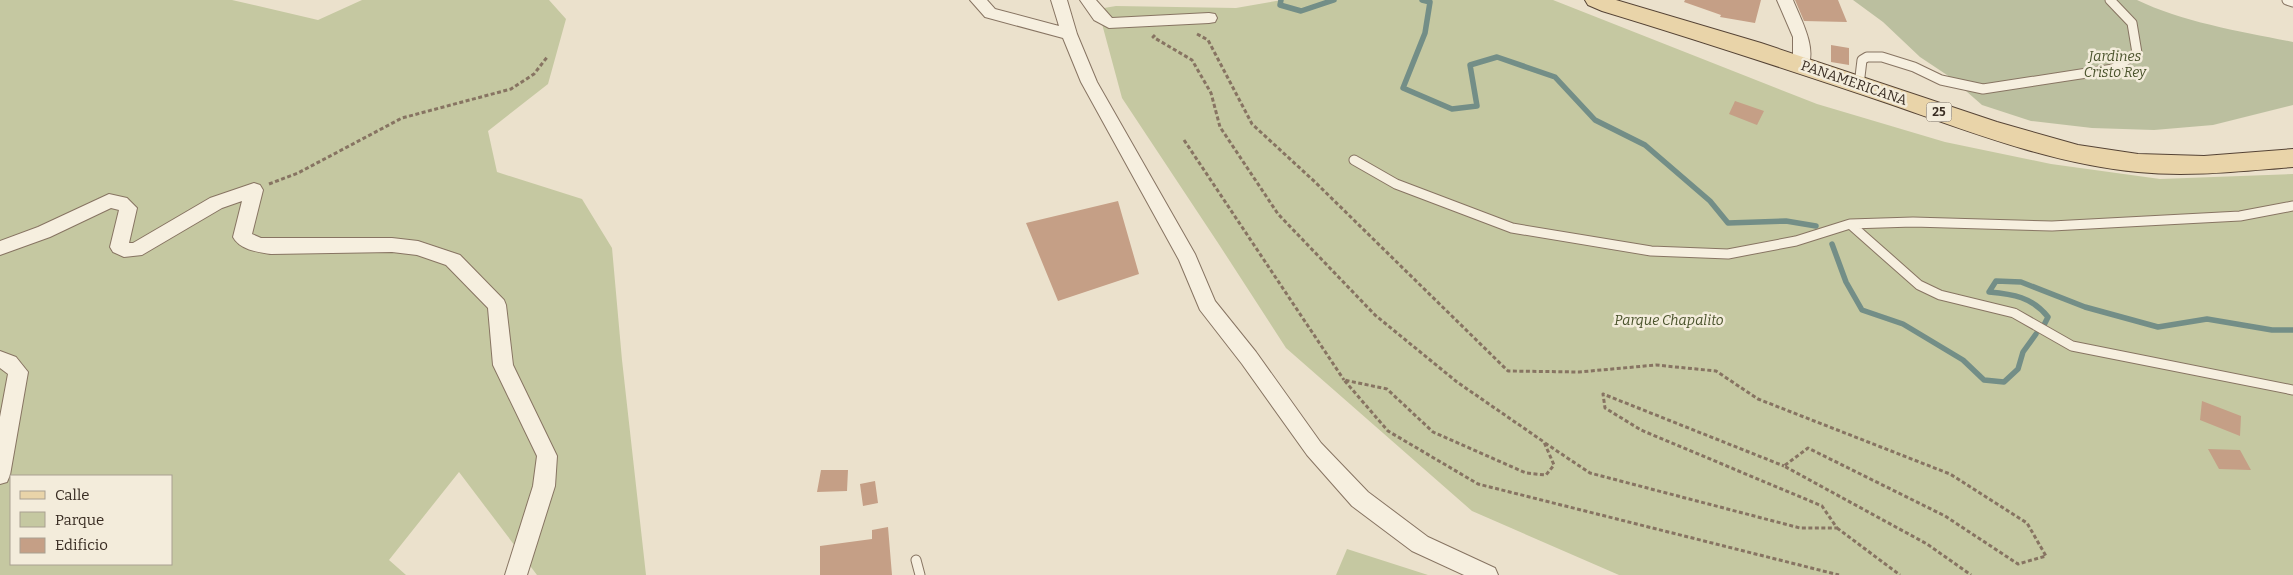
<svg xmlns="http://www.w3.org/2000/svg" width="2293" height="575" font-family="Bitter,serif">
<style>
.green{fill:#c5c8a1;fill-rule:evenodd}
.cemetery{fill:#bbbf9f}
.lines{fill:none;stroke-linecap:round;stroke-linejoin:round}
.stream{stroke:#738e87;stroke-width:5.5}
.building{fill:#c59f86}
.lane-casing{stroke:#877462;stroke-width:11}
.street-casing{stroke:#877462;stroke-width:2}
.primary-casing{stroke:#554335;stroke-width:2}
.path{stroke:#877462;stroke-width:3;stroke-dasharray:4 2.5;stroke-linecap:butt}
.lane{stroke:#f6efdf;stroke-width:9}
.street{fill:#f6efdf;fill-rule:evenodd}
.primary{fill:#e9d4a9;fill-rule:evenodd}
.labels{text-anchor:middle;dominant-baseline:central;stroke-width:5;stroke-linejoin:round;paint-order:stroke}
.shield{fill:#f3ecdb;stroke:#71665a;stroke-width:1}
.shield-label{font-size:12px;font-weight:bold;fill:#392d23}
.park-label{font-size:14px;font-style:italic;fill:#4a532c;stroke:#f3ecdb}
.street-label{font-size:14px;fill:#392d23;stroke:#f3ecdb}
</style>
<rect width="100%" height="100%" fill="#ebe1cc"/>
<path class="green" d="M0,0H232L318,20L362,0H549L566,19L548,84L488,131L497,172L582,199L612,248L622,360L646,575H537L459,472L389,560L406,575H0ZM11,476H171V564H11Z
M1282,0H1553L1817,104L1945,142L2051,164L2160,179L2293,174V575H1619L1472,511L1286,348L1220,246L1122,98L1098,9L1116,6L1236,8Z
M1347,549L1428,575H1336Z"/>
<path class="cemetery" d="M1853,0H2137C2182,22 2243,32 2293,42V105L2213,125L2154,130L2092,128L2031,121L1982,105L1950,77L1920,57L1883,22Z"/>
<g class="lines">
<path class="stream" d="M1281,0L1280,5L1301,11L1334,0
M1422,0L1430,2L1425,33L1403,88L1452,109L1477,106L1470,65L1497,57L1555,77L1595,120L1645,145L1710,201L1728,223L1786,221L1816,226
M1832,244L1846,282L1862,310L1903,324L1963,360L1984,380L2004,382L2018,369L2023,352L2036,334
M2044,325L2048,317C2032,297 2013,294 1989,292L1996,281L2021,282L2085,307L2158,327L2207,319L2272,330H2293"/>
</g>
<path class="building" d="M1685,0H1761L1755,23L1720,17L1721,15L1684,2Z
M1795,0H1838L1847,22L1804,21Z
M1831,45L1849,48V65L1831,62Z
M1735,101L1764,111L1757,125L1729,114Z
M1118,201L1139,274L1058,301L1026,223Z
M2202,401L2241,416L2240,436L2200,420Z
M2208,449L2240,450L2251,470L2219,469Z
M821,470H848L847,491L817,492Z
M875,481L878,503L863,506L860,484Z
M888,527L892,575H820V546L872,539V530Z"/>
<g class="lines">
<g class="lane-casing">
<path id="lane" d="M2287,0L2293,2
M1859,85L1862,60L1867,57H1882L1914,67L1941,80L1983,89L2113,69L2137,53L2132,23L2110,0
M1354,160L1396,184L1512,228L1651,251L1728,254L1796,241L1850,224L1913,222L2052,226L2240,216L2293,206
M1850,224L1919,285L1940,295L2014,313L2072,346L2293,390
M916,560L920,575"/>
</g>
<g class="street-casing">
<path id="street" d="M970,0H987L995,9L1059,26L1051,0H1067L1077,34L1097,82L1195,254L1215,301L1256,352L1321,443L1368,492L1428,537L1495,568L1498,575H1464L1412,551L1352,506L1307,455L1242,364L1200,310L1179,260L1081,82L1063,38L985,17Z
M1080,0H1096L1112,18L1209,13L1215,14L1217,18L1215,22L1209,23L1109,28L1094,20Z
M1777,0H1793C1800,18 1818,49 1807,68H1795L1793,64V37Z
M254,183L260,185L263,190L252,234L261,238H392L418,241L460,255L504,300L506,305L513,365L557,456L555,486L527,575H505L533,486L537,456L493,365L488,308L446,265L417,255L392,252L271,254C258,252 240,250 233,237L242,201L222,208L142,255L124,257L113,252L110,247L119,210L111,208L50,237L0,255V241L38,227L109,194L127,198L137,208L129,243H133L210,198Z
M0,351L16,357L28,372L10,475L7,482L0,484V417L8,374L0,368Z"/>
</g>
<g class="primary-casing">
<path id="primary" d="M1585,0H1616L1761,43L1997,122L2078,145L2138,154L2204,156L2293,149V167C2241,171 2190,177 2138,172C2052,164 1968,131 1887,103C1792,71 1698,40 1602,11L1588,5Z"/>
</g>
<path class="path" d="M1197,34L1208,40L1252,124L1315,182L1508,371L1579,372L1656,365L1716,371L1758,399L1950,474L2027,523L2046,556L2018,564L1945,516L1808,448L1784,466L1927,544L1971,575
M1155,35L1153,37L1192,60L1211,93L1220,127L1278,214L1375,315L1457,382L1544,442L1554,465L1546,475L1526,473L1433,432L1387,389L1344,380L1388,431L1478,484L1839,575
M1184,140L1344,380
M269,184L298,173L402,118L511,89L534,74L548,56
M1545,443L1590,473L1800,528H1837L1822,506L1641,430L1605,408L1603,394L1784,466
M1837,528L1900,575"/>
<use href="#lane" class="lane"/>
<use href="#street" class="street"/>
<use href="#primary" class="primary"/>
</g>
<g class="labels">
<rect class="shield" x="1926.5" y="102.5" width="25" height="19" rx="4"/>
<g class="shield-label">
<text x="1939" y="112">25</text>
</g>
<g class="park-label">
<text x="2115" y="56">Jardines<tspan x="2115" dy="16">Cristo Rey</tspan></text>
<text x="1669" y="320">Parque Chapalito</text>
</g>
<g class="street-label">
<text transform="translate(1854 83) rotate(19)">PANAMERICANA</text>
</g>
</g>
<rect x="10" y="475" width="162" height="90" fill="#f3ecdb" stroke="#a9a091"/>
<rect x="20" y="491" width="25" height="8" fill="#e9d4a9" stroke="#a9a091"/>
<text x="55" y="500" font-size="15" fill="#392d23">Calle</text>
<rect x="20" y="512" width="25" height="15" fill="#c5c8a1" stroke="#a9a091"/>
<text x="55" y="525" font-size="15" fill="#392d23">Parque</text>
<rect x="20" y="538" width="25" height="15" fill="#c59f86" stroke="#a9a091"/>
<text x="55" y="550" font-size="15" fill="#392d23">Edificio</text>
</svg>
